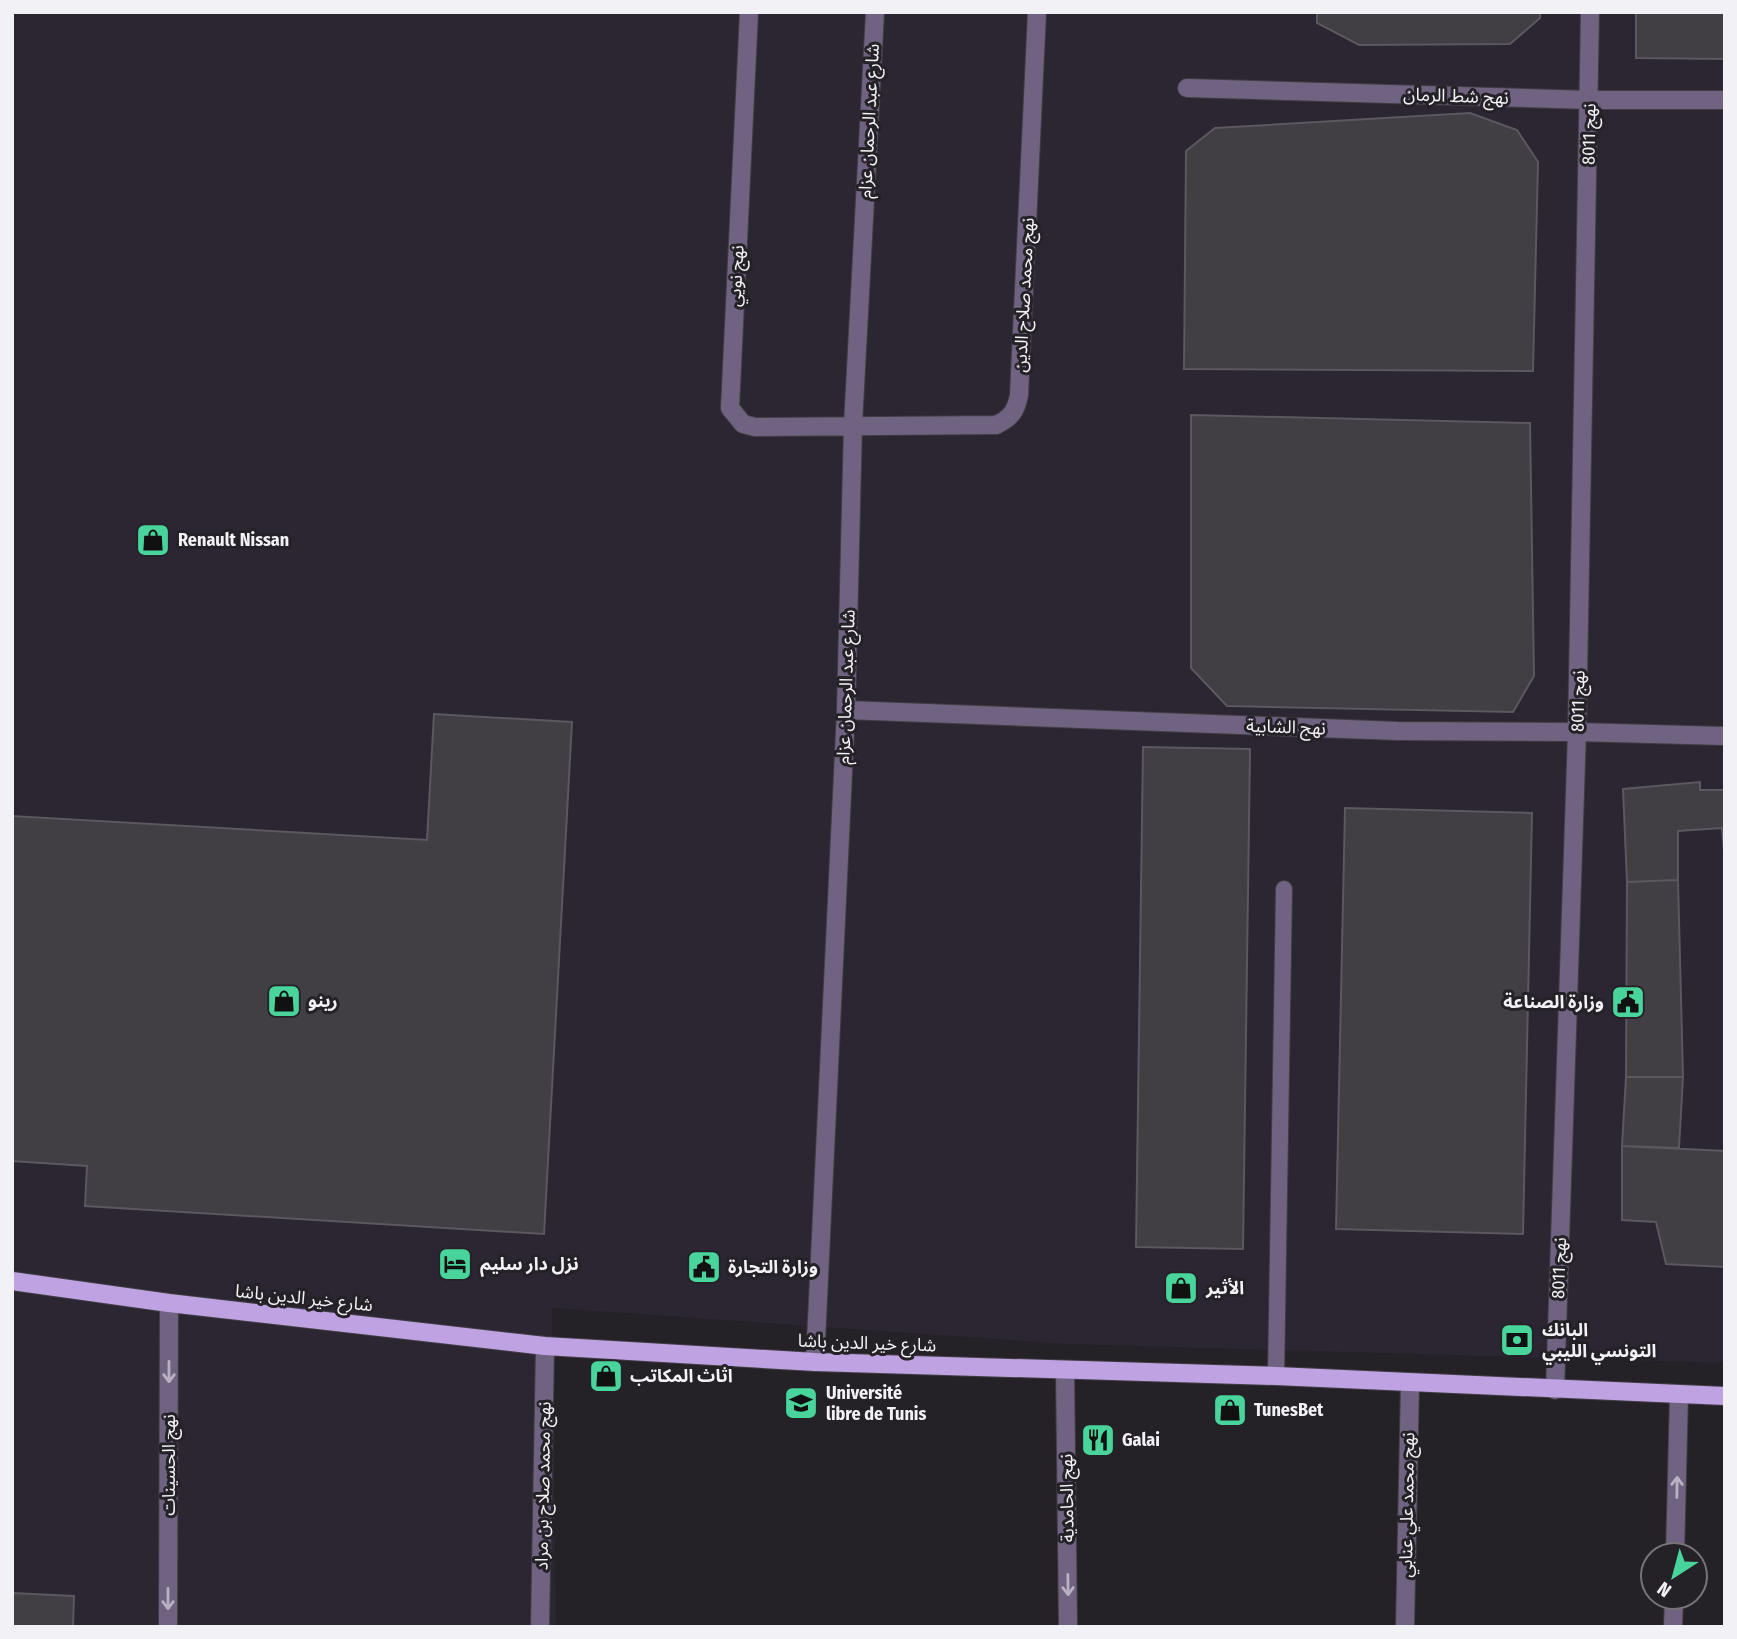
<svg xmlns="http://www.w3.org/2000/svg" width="1737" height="1639" font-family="'Fira Sans Condensed','Noto Sans Arabic',sans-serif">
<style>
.built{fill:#2b2632}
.building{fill:#413e44;stroke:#5b585f;stroke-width:2}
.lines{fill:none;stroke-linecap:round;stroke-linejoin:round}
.service-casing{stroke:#413e44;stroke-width:18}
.minor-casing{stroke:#413e44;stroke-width:20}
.primary-casing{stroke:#413e44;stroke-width:20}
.service{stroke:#706381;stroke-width:16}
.minor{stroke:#706381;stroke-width:18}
.primary{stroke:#bfa2e2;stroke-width:18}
.oneway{stroke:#b8b1c1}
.labels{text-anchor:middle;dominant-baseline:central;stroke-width:6;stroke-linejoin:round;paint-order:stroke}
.street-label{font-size:18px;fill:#f2f1f5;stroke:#242127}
.poi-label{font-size:18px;font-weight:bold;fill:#f2f1f5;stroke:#242127;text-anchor:start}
</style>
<rect width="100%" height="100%" fill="#242127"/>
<path class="built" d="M12,12H1725V1363L1067,1344L552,1308L556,1627H12Z"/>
<path class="building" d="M1317,12H1540V18L1510,44L1359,45L1317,23Z
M1636,12H1725V59L1636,58Z
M1470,113L1517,130L1538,162L1533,371L1184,369L1186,151L1215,128Z
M1191,415L1530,423L1534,676L1513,712L1227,706L1191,668Z
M434,714L572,722L544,1234L85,1206L87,1166L12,1161V816L427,840Z
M1143,747L1250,749L1243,1249L1136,1247Z
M1700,782V790H1725V863L1722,828L1678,831V880L1627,882L1623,789Z
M1345,808L1532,813L1523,1234L1336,1229Z
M1678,880L1683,1077H1626L1627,882Z
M1626,1077H1683L1679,1148L1622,1146Z
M1622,1146L1725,1151V1267L1666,1264L1656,1222L1622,1220Z
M12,1593L74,1596L73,1627H12Z"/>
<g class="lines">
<g class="service-casing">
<path id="service" d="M1276,1376L1284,889"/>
</g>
<g class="minor-casing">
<path id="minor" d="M749,12L730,408L743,424L755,427L996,425C1011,418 1016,411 1019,395L1037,12
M1187,88L1590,100H1725
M846,710L1398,731L1577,732L1725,736
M815,1362L846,710L853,425L875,12
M1065,1370L1068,1627
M1555,1390L1577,732L1590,12
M1675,1555L1679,1394
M168,1627L169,1303
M540,1627L545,1346
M1405,1627L1410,1383
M1673,1627L1674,1597"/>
</g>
<g class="primary-casing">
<path id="primary" d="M12,1281L169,1303L545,1346L815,1362L1276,1376L1725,1396"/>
</g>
<use href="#service" class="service"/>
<use href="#minor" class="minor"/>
<use href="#primary" class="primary"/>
</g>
<defs><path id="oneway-shaft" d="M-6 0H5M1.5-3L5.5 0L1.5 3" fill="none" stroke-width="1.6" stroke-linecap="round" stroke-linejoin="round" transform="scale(1.75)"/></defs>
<g class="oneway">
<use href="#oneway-shaft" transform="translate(169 1372) rotate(90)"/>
<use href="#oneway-shaft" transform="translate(1677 1487) rotate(-89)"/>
<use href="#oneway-shaft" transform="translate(1068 1585) rotate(89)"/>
<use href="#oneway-shaft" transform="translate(168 1599) rotate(90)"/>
</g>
<defs>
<g id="shop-square" transform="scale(1.75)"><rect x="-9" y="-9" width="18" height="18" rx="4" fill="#49d49c" stroke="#242127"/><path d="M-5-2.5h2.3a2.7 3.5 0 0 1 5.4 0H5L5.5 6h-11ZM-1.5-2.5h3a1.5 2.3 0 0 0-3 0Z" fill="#111"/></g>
<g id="civic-square" transform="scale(1.75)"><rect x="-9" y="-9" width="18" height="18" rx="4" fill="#49d49c" stroke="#242127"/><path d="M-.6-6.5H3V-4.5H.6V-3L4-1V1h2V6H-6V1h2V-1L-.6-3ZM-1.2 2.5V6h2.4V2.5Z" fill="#111"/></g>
<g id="hotel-square" transform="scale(1.75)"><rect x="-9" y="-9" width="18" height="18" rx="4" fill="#49d49c" stroke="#242127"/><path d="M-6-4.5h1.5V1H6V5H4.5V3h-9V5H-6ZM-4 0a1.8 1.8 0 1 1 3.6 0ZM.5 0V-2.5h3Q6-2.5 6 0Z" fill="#111"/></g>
<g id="bank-square" transform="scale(1.75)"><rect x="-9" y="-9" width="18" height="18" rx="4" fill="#49d49c" stroke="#242127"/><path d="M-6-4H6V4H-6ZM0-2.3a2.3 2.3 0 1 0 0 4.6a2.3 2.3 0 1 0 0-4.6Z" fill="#111"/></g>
<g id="university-square" transform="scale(1.75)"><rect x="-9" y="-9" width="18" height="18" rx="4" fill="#49d49c" stroke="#242127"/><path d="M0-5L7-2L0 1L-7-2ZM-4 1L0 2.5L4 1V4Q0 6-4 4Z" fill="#111"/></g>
<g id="restaurant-square" transform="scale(1.75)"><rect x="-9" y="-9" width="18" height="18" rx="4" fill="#49d49c" stroke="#242127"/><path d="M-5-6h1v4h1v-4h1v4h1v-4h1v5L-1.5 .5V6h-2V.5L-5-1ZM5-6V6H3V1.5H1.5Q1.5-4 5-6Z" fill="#111"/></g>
</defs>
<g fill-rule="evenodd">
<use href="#shop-square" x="153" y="540"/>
<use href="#shop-square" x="284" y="1001"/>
<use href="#civic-square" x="1628" y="1002"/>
<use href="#hotel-square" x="455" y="1264"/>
<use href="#civic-square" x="704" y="1267"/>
<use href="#shop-square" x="1181" y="1288"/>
<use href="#bank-square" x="1517" y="1340"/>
<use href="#shop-square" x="606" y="1376"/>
<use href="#university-square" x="801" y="1403"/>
<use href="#shop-square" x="1230" y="1410"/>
<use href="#restaurant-square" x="1098" y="1440"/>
</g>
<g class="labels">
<g class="street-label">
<text transform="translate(1456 96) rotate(2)">نهج شط الرمان</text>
<text transform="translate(869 121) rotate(-87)">شارع عبد الرحمان عزام</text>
<text transform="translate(1589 134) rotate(-89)">نهج 8011</text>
<text transform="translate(736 276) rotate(-87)">نهج نويي</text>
<text transform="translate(1024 295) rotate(-87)">نهج محمد صلاح الدين</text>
<text transform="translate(846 687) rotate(-88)">شارع عبد الرحمان عزام</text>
<text transform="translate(1578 701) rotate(-89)">نهج 8011</text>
<text transform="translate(1286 727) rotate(2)">نهج الشابية</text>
<text transform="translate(1559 1268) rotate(-88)">نهج 8011</text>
<text transform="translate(304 1298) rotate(6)">شارع خير الدين باشا</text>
<text transform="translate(867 1343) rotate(2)">شارع خير الدين باشا</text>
<text transform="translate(169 1465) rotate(-90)">نهج الحسينات</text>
<text transform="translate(543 1486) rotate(-89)">نهج محمد صلاح بن مراد</text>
<text transform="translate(1067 1498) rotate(-91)">نهج الحامدية</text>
<text transform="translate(1407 1505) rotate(-89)">نهج محمد علي عنابي</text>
</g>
<g class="poi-label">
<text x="178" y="540">Renault Nissan</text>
<text x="308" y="1001">رينو</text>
<text x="1604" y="1002" text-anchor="end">وزارة الصناعة</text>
<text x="480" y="1264">نزل دار سليم</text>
<text x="728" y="1267">وزارة التجارة</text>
<text x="1206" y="1288">الأثير</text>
<text x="1542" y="1330">البانك<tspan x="1542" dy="21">التونسي الليبي</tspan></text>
<text x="630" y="1376">اثاث المكاتب</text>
<text x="826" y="1393">Université<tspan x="826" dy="21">libre de Tunis</tspan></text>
<text x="1254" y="1410">TunesBet</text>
<text x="1122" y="1440">Galai</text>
</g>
</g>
<rect width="1737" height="1639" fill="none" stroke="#f2f1f5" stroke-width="28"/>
<g transform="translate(1674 1576) rotate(216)"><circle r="33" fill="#242127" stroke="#767479" stroke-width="2"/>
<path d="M0-5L12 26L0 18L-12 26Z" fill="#49d49c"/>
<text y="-10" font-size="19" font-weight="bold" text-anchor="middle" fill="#f2f1f5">N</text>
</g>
</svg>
